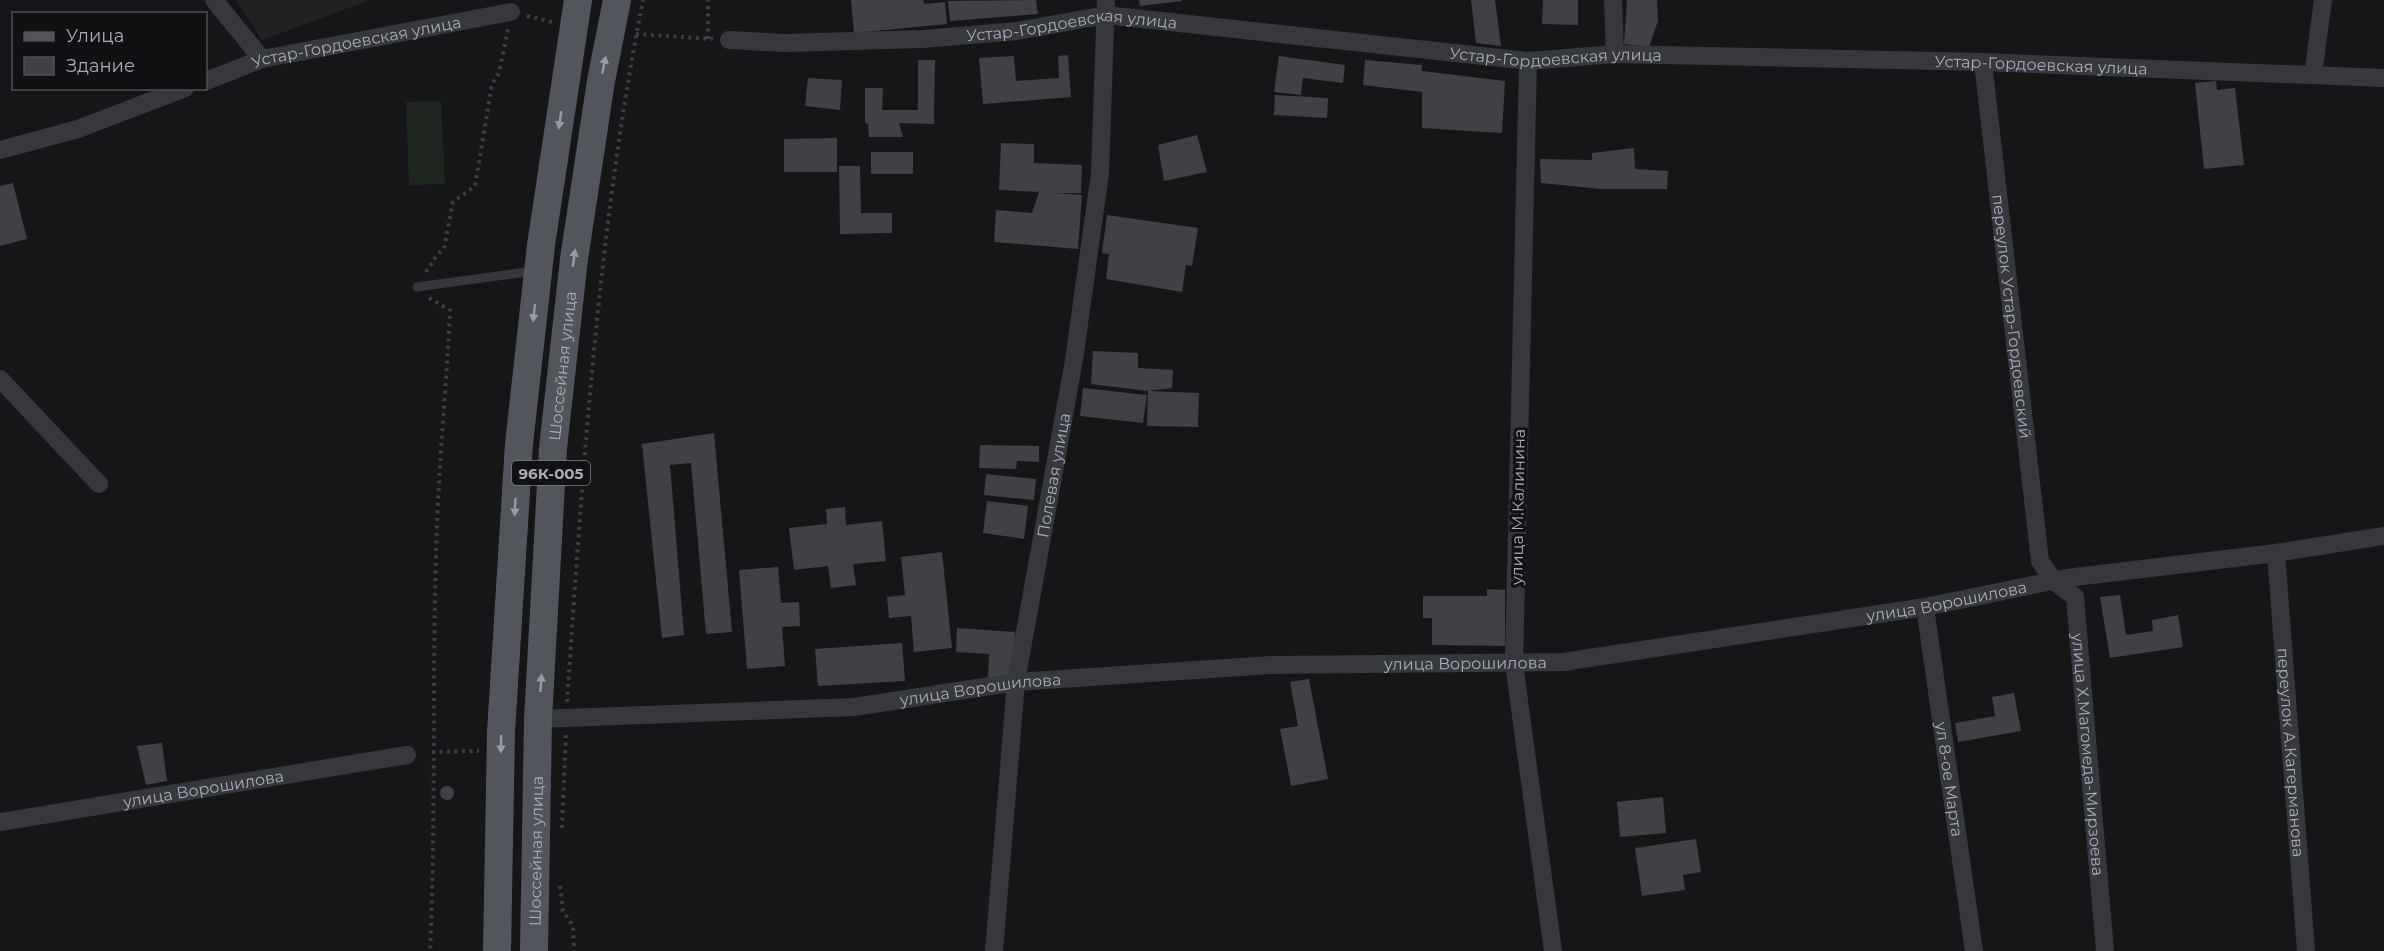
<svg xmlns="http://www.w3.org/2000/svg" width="2384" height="951" font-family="Montserrat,sans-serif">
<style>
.built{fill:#222225}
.green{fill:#1e261f}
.building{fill:#404145}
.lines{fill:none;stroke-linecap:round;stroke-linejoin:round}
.path{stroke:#3d3f44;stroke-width:4;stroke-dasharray:3 4.5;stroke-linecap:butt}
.service{stroke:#37383d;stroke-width:9}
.minor{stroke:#37383d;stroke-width:18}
.primary{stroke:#53555c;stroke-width:28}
.oneway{fill:#979ba6}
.labels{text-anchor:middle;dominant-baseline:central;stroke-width:6;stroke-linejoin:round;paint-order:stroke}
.shield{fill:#111113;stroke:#7b7e86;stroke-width:1.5}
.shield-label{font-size:15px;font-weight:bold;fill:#a8adb8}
.street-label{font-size:16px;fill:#a8adb8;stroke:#111113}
</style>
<rect width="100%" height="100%" fill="#161618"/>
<path class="built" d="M236,0H370L262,40Z"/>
<path class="green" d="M441,101L445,184L409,185L406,102Z"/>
<path class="building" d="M851,0H923L924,4L945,2L947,24L854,33Z
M1036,0L1038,14L950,21L948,1Z
M1139,0H1182V1L1140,6Z
M1471,0H1495L1501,46L1476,43Z
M1543,0H1578V25L1542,24Z
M1627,0H1657L1658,21L1649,47L1624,44Z
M1068,55L1071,97L983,104L979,58L1014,56L1016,81L1059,78L1058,56Z
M1279,56L1345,65L1343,83L1303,78L1301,95L1274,92Z
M918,60H935L934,124L899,123L903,137H869L868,124L865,123V88H883L882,110H918Z
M1365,60L1422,65V71L1505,81L1502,133L1422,128V92L1363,85Z
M808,78L842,80L840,110L805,106Z
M2216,81L2217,90L2235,88L2244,165L2204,169L2195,83Z
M1275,95L1328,98L1327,118L1274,115Z
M1197,135L1207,172L1164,181L1158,145Z
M837,138V172H784V139Z
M1001,143L1034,144V163L1082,165L1081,193H1055L1082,195L1078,249L994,242L996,210L1032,213L1039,192L999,190Z
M1634,148L1635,169L1668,171L1667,189H1601L1541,183L1540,159L1592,160V153Z
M871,152H913V174H871Z
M839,166H860L861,213H892V233L840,234Z
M13,183L27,239L0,246V186Z
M1107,215L1198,228L1192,266L1186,265L1182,292L1106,279L1109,254L1102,253Z
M1093,351L1138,353V368L1173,370L1172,388L1148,391V389L1147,391L1091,384Z
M1083,388L1147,395L1143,423L1080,416Z
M1148,391L1199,393L1198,427L1147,426Z
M714,433L732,632L706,634L691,463L670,465L684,635L662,638L642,444Z
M980,445L1039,446V462L1017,461L1016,469L979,468Z
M986,474L1036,479L1034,500L984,495Z
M987,501L1028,506L1024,539L983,533Z
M845,507L846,525L882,521L886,561L853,564L856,585L831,588L828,566L794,570L789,528L827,524L826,509Z
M942,552L952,648L914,652L911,616L889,618L887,597L905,595L901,557Z
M778,567L781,603L799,602L800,626L782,627L785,666L747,669L739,570Z
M1487,589L1505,590V646L1432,645V618H1423V596H1487Z
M2120,595L2126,635L2153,631L2152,620L2178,615L2183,647L2110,658L2100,597Z
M957,628L1015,632L1013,680L988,679L989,654L956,652Z
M902,643L905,681L818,686L815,649Z
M1309,679L1328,779L1291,786L1280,729L1298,726L1290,682Z
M2014,693L2021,731L1958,742L1955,723L1995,716L1992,697Z
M162,743L167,781L146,785L137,746Z
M440 793a7 7 0 1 1 14 0a7 7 0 1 1-14 0Z
M1663,797L1666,833L1620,837L1617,802Z
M1696,839L1701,872L1683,875L1685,890L1642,896L1635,848Z"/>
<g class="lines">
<path class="path" d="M527,16L552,22
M636,34L713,39
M708,39V0
M426,272L437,255L444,249L453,202L475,186L492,84L499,73L508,29
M429,298L450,310C446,392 438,473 436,555C432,687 436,819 430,951
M567,702C583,470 598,228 643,0
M432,752L479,751
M562,828L566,733
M560,886L563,911L573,926L574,951"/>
<path class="service" d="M417,287L534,271"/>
<g class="minor">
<path d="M214,0L262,59"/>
<path d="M1613,0L1615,54"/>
<path id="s1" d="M729,40L785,43L923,39L1017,31L1106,15L1528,61L1615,54L1983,62L2384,78"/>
<path d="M1528,61L1514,664L1553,951"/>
<path id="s2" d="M1983,62L2040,561L2054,581L2075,597L2105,951"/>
<path d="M2313,75L2323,0"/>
<path id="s3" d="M206,81L262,59L511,12"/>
<path d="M0,150L78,129L185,88"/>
<path d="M0,379L99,484"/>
<path id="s4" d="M2276,553L2306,951"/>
<path id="s5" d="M1925,607L1974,951"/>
<path id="s6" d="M538,719L854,707L1016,682L1271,665L1563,662L1925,607L2067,578L2276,553L2384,536"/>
<path id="s7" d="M0,822L407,755"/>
<path id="s8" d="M994,951L1016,682L1074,360L1100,173L1106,0"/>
</g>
<g class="primary">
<path d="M497,951L501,732L519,444L541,245L578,0"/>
<path id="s9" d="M534,951L538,719L553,448L574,259L601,81L617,0"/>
</g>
</g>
<defs><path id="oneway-solid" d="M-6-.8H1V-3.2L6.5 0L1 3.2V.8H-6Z" transform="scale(1.5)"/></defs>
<g class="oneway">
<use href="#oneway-solid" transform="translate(604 65) rotate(-79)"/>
<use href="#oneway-solid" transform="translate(560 120) rotate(98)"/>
<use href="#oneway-solid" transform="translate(574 258) rotate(-82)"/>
<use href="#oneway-solid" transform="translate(534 313) rotate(96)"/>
<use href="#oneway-solid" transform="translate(515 507) rotate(93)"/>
<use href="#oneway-solid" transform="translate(541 683) rotate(-86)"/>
<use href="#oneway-solid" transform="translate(501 744) rotate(91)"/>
</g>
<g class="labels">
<rect class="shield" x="512" y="461" width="78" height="24" rx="4.5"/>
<g class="shield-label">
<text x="551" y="473">96К-005</text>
</g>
<g class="street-label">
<text stroke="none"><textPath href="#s1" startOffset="344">Устар-Гордоевская улица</textPath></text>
<text stroke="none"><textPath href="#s3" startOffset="156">Устар-Гордоевская улица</textPath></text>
<text stroke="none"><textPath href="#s1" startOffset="831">Устар-Гордоевская улица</textPath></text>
<text stroke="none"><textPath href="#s1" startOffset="1317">Устар-Гордоевская улица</textPath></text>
<text stroke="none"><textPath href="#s2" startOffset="256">переулок Устар-Гордоевский</textPath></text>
<text stroke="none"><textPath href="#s9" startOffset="586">Шоссейная улица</textPath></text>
<text stroke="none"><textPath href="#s8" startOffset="480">Полевая улица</textPath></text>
<text transform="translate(1518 507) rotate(-89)">улица М.Калинина</text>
<text stroke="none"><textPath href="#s6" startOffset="1416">улица Ворошилова</textPath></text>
<text stroke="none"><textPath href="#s6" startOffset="930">улица Ворошилова</textPath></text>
<text stroke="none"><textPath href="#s6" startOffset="444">улица Ворошилова</textPath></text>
<text stroke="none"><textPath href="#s4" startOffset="200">переулок А.Кагерманова</textPath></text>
<text stroke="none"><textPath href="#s2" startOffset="711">улица Х.Магомеда-Мирзоева</textPath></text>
<text stroke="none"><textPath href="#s5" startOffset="174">ул 8-ое Марта</textPath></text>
<text stroke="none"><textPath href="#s7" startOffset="206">улица Ворошилова</textPath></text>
<text stroke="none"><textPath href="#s9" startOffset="100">Шоссейная улица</textPath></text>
</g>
</g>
<rect x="12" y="12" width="195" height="78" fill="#111113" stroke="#4d4f55" stroke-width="1.5"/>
<rect x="24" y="32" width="30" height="9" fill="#53555c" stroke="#4d4f55" stroke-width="1.5"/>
<text x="66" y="42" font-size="18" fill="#a8adb8">Улица</text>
<rect x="24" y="57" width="30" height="18" fill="#404145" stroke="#4d4f55" stroke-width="1.5"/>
<text x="66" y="72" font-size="18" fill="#a8adb8">Здание</text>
</svg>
